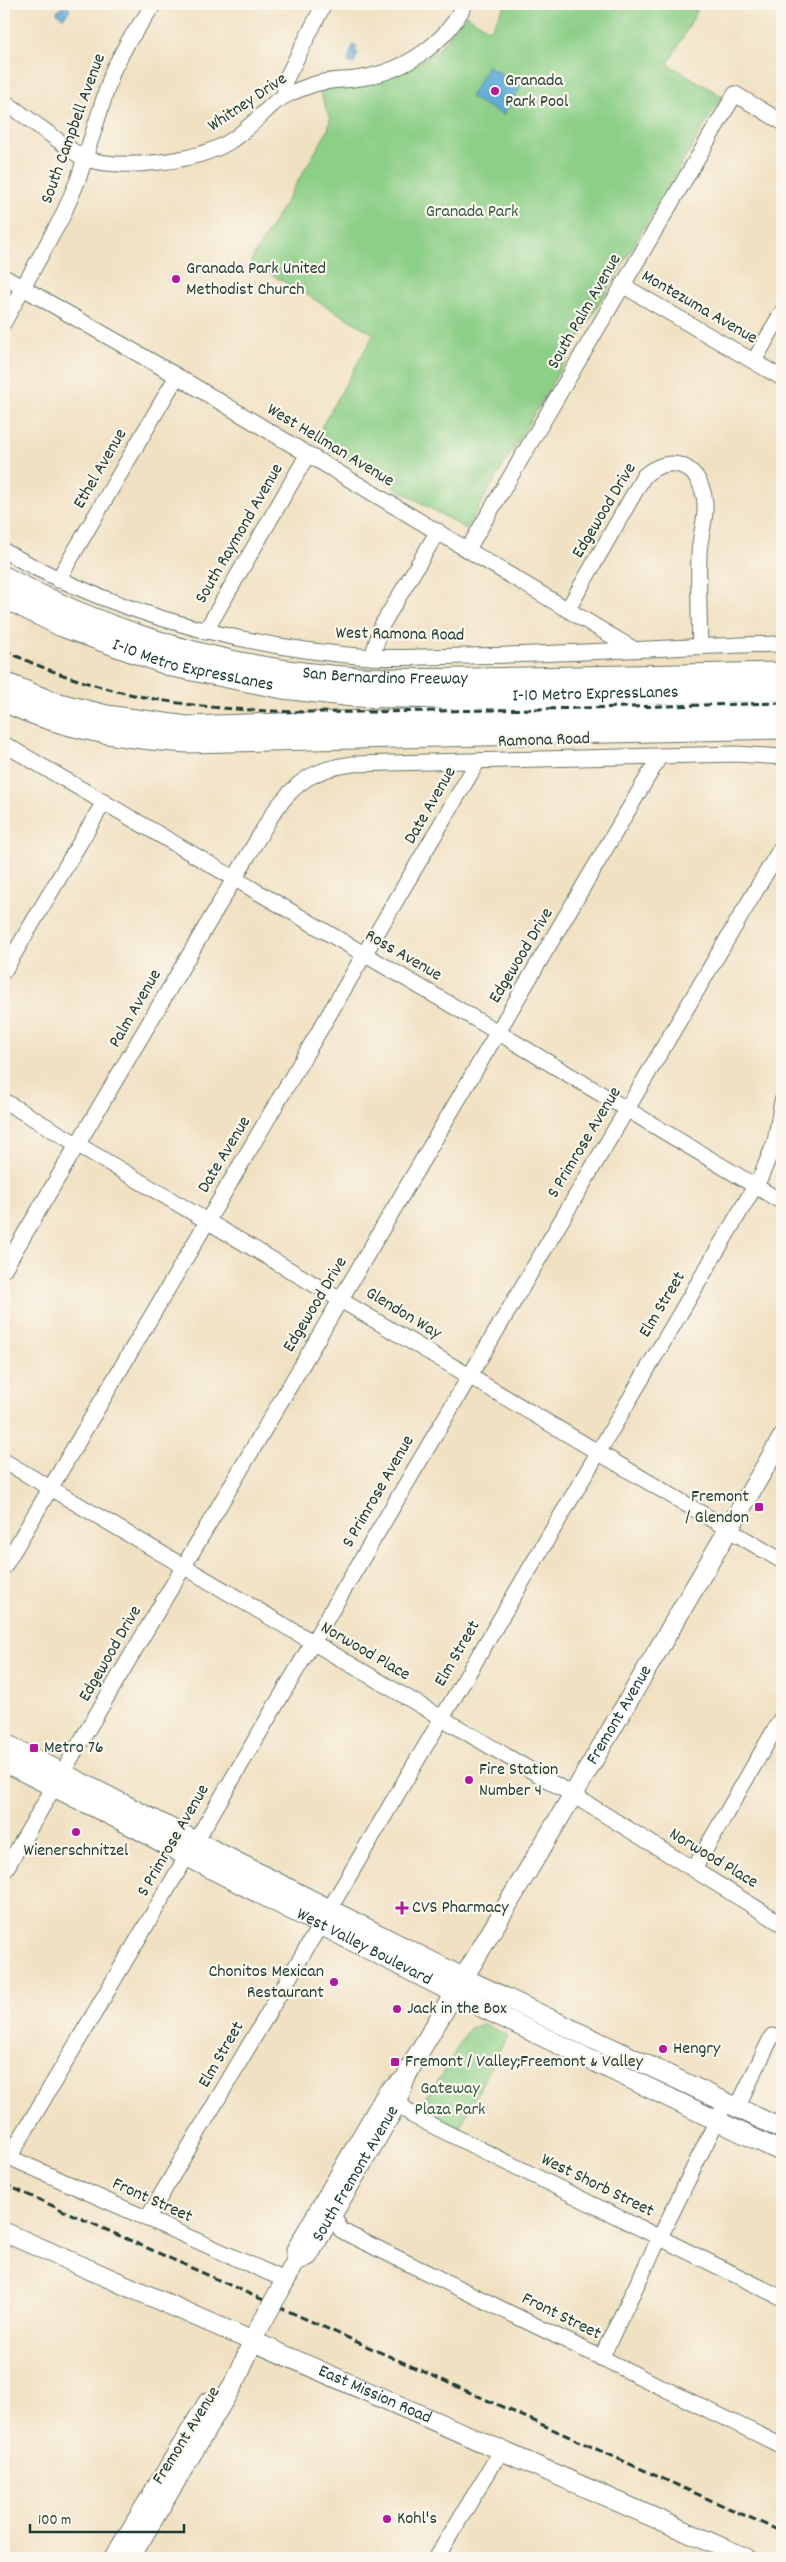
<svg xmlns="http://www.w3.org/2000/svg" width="786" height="2562" font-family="Dekko,sans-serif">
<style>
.green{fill:#8ccf87;stroke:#56865e}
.water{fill:#61abd9;stroke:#407486}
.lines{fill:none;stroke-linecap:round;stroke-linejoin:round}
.minor-casing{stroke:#687666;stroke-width:17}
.major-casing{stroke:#687666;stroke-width:21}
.highway-casing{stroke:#687666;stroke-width:23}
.minor{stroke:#fff;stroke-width:15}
.major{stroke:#fff;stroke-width:19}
.highway{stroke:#fff;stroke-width:21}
.rail{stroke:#1f3d34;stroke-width:3;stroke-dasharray:8 4;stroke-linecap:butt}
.major-bridge-casing{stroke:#687666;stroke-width:21;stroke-linecap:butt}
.major-bridge{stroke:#fff;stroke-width:19}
.poi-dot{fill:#b5179e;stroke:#fbf7ec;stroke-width:2}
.labels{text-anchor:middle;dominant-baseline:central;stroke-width:4.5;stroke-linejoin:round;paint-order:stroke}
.poi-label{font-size:18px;fill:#1f3d34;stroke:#fbf7ec;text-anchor:start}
.street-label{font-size:18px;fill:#1f3d34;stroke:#fbf7ec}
.park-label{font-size:18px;fill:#355a45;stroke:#fbf7ec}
</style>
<rect width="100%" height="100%" fill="#fbf7ec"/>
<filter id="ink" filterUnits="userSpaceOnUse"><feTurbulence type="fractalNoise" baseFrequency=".02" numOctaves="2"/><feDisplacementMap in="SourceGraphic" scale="10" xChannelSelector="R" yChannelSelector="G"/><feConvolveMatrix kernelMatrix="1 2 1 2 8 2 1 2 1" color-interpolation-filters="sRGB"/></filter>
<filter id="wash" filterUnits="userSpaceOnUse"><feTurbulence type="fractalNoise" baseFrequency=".0096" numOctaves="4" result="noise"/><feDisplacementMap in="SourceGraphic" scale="20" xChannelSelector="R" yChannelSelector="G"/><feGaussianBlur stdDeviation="1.12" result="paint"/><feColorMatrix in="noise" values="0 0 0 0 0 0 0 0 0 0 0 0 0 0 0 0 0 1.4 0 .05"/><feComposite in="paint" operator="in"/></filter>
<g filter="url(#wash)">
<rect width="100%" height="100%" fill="#f1e1c3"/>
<path class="green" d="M506,4H698L695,15L668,64L722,96L466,529L314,440L374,334L250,262L328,130L330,119L319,89L400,74L437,51L466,15L490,30Z
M484,2024L507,2035L460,2127L416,2106L433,2089L469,2028Z"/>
<path class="water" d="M64,6L68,7L70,10L63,18L56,12Z
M353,45L357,46L355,52L358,53L354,64L348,62Z
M488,66L521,86L503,115L470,97Z"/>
</g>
<g filter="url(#ink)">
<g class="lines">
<g class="minor-casing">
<path id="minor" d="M285,96L284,83L324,4
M4,101C22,114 41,128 59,141C67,146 75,154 84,158C120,171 196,162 229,142C245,132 258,118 272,105C283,95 298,90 312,85C328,79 345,81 361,78C405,71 445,44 465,4
M4,277L177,376L635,650
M622,285L782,378
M4,322L62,217L78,180L113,70L128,42L154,4
M754,361L782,312
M468,549L735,94L782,122
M4,551C118,615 240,647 370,657C403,659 437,656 470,656C574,654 678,646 782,644
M58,580L177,376
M568,609L644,476C669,454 697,463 704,496C708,515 700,534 699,553C698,584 699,615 700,646
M205,632L308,454
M372,657L382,625L438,531
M4,744L489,1027L782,1202
M4,971L104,802
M4,1101L782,1561
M4,1269L273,813C296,781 314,769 353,764L736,754L782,757
M4,1461L573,1795L782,1924
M4,1567L478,761
M694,1869L782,1717
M4,1872L660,756
M398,2102L413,2116L782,2298
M737,2108L772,2036
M4,2155L285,2280
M9,2158L782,846
M332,2213L341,2230L350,2235L782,2446
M147,2219L761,1176L775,1142L782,1101
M601,2358L721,2112
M436,2558L501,2451"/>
</g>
<g class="major-casing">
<g id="major">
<path d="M4,1743L464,1978L782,2129"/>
<path id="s1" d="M4,1762L138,1829L186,1856L483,2008L782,2152"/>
<path id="s2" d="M4,2232L746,2558"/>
<path id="s3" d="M296,2261L308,2256L398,2102L405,2079L415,2059L573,1795L782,1438"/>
<path d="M279,2292L296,2261V2250L387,2093L405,2079"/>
<path d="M114,2558L208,2402"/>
<path d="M130,2558L238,2376L257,2331"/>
</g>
</g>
<g class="highway-casing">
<g id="highway">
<path id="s4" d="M4,577C91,624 189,657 287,671C367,683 446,679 526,678C612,676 697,674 782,673"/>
<path id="s5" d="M4,597L62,626L172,666L283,688L353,696L450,698L782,690"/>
<path d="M4,683L51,702L106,716L187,727L501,717L782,711"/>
<path d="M4,701C63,729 123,738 188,742L782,728"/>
</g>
</g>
<use href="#minor" class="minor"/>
<use href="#major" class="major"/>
<use href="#highway" class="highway"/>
<path class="rail" d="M4,650C146,720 285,713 438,711C553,709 668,706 782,703
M4,2184L782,2532"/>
<g class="major-bridge-casing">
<path id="major-bridge" d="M260,2326L279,2292"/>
</g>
<use href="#major-bridge" class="major-bridge"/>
</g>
</g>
<g class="poi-dot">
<circle cx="495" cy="91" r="5"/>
<circle cx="176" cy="279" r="5"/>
<rect x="754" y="1502" width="10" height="10" rx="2.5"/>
<rect x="29" y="1743" width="10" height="10" rx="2.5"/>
<circle cx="469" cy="1780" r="5"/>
<circle cx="76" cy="1832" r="5"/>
<path d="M399.5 1900.5h5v5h5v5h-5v5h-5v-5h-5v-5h5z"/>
<circle cx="334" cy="1982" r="5"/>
<circle cx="397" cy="2009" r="5"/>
<circle cx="663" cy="2049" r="5"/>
<rect x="390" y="2057" width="10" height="10" rx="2.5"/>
<circle cx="387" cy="2519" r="5"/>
</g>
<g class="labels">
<g class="poi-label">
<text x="505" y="81">Granada<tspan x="505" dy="21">Park Pool</tspan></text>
<text x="186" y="269">Granada Park United<tspan x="186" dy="21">Methodist Church</tspan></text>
<text x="749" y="1497" text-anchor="end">Fremont<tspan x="749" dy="21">/ Glendon</tspan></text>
<text x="44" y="1748">Metro 76</text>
<text x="479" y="1770">Fire Station<tspan x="479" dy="21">Number 4</tspan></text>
<text x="76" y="1851" text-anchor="middle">Wienerschnitzel</text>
<text x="412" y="1908">CVS Pharmacy</text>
<text x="324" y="1972" text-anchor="end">Chonitos Mexican<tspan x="324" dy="21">Restaurant</tspan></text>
<text x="407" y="2009">Jack in the Box</text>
<text x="673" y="2049">Hengry</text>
<text x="405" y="2062">Fremont / Valley;Freemont &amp; Valley</text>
<text x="397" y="2519">Kohl's</text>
</g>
<g class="street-label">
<text transform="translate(248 103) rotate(-34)">Whitney Drive</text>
<text transform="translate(74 129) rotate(-70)">South Campbell Avenue</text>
<text transform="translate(699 308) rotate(30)">Montezuma Avenue</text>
<text transform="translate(585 312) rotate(-60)">South Palm Avenue</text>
<text transform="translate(330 446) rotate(31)">West Hellman Avenue</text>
<text transform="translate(101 469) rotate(-60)">Ethel Avenue</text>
<text transform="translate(605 511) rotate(-59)">Edgewood Drive</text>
<text transform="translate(240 534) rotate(-60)">South Raymond Avenue</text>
<text transform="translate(400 635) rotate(1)">West Ramona Road</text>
<text stroke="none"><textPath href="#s5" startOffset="202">I-10 Metro ExpressLanes</textPath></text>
<text stroke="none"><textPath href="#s4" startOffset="398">San Bernardino Freeway</textPath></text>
<text stroke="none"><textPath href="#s5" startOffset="608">I-10 Metro ExpressLanes</textPath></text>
<text transform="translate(544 741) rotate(-2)">Ramona Road</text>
<text transform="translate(431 806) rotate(-60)">Date Avenue</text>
<text transform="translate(403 956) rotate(30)">Ross Avenue</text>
<text transform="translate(522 956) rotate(-59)">Edgewood Drive</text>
<text transform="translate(136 1009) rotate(-60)">Palm Avenue</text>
<text transform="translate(585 1143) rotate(-59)">S Primrose Avenue</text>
<text transform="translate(225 1155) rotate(-59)">Date Avenue</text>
<text transform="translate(316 1305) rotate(-59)">Edgewood Drive</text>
<text transform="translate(663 1305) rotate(-59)">Elm Street</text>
<text transform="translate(403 1314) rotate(31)">Glendon Way</text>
<text transform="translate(379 1492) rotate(-60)">S Primrose Avenue</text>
<text transform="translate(365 1652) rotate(30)">Norwood Place</text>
<text transform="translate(111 1654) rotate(-60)">Edgewood Drive</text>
<text transform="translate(458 1654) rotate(-60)">Elm Street</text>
<text stroke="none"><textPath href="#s3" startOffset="638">Fremont Avenue</textPath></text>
<text transform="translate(174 1841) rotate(-60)">S Primrose Avenue</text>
<text transform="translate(713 1859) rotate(31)">Norwood Place</text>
<text stroke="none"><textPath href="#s1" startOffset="405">West Valley Boulevard</textPath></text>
<text transform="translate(222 2055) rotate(-60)">Elm Street</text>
<text stroke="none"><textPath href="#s3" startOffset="108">South Fremont Avenue</textPath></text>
<text transform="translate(597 2186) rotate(26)">West Shorb Street</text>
<text transform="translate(152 2201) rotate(24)">Front Street</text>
<text transform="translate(561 2317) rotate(26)">Front Street</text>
<text stroke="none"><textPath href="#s2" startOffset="405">East Mission Road</textPath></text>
<text transform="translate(187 2436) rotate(-58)">Fremont Avenue</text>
</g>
<g class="park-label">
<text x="472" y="212">Granada Park</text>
<text x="450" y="2089">Gateway<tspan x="450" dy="21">Plaza Park</tspan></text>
</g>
</g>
<rect width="786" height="2562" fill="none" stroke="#fbf7ec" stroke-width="20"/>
<path d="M30 2524v8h154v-8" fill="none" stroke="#1f3d34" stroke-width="2.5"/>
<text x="38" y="2524" font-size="15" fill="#1f3d34" stroke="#fbf7ec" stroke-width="4" paint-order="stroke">100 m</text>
</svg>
